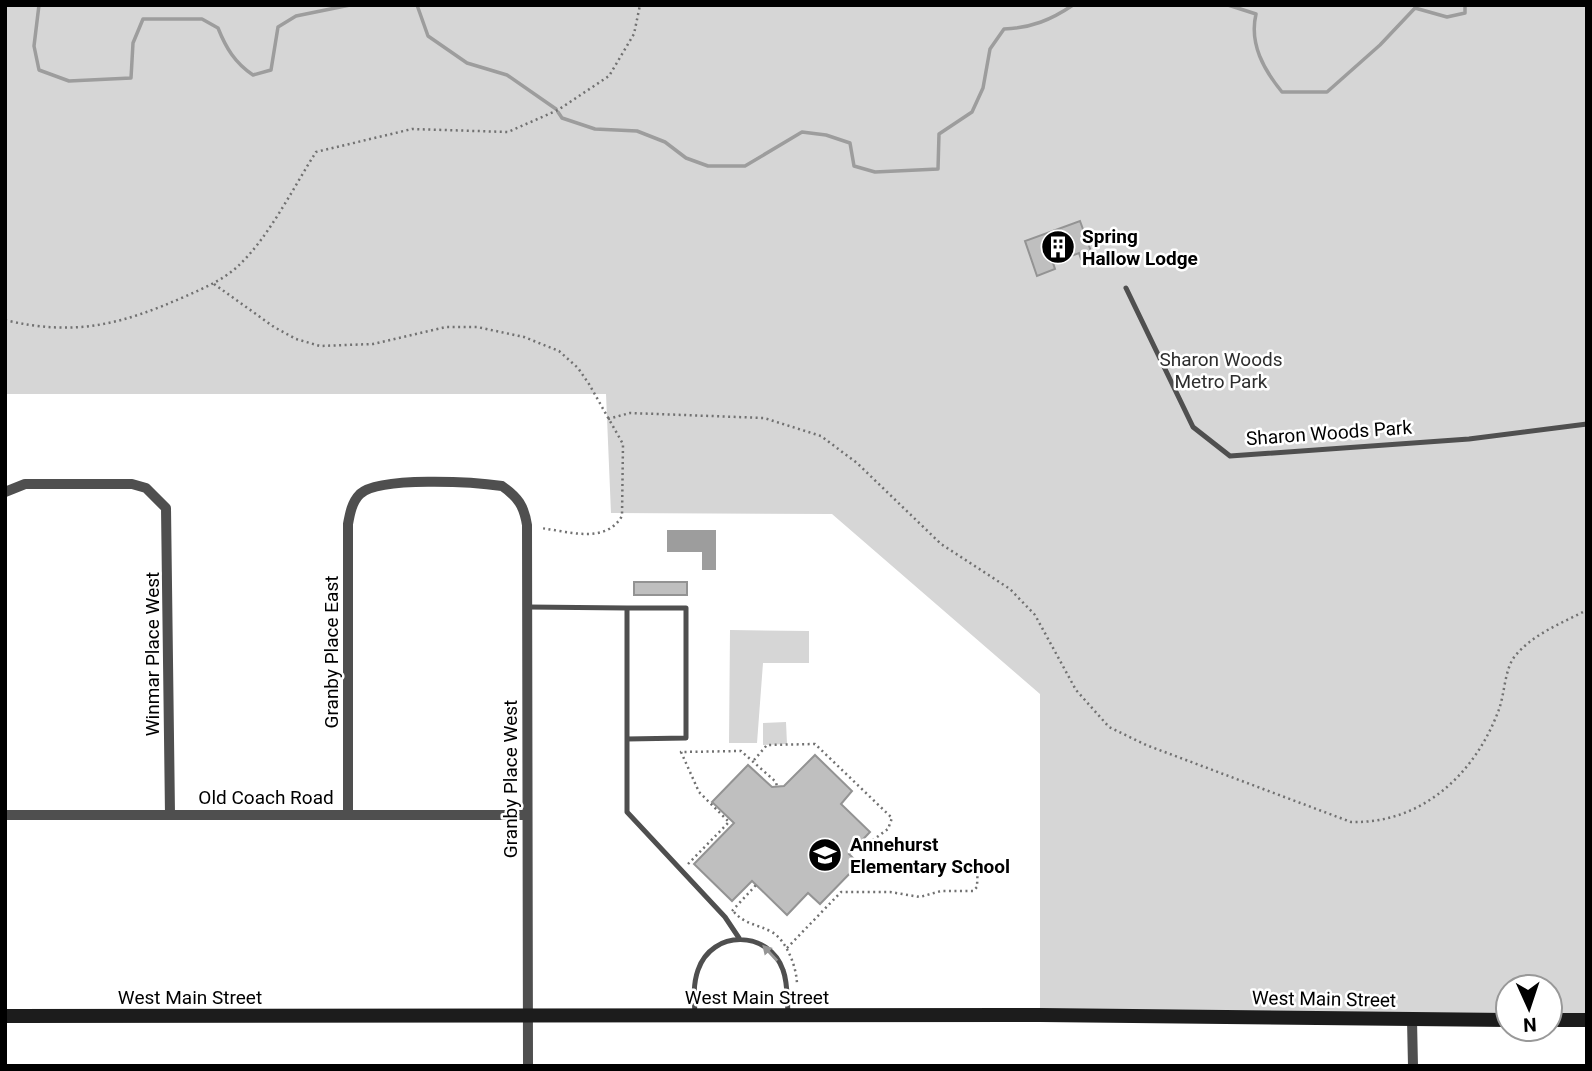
<svg xmlns="http://www.w3.org/2000/svg" width="1592" height="1071" font-family="Roboto,sans-serif">
<style>
.green{fill:#d6d6d6}
.water{fill:#9d9d9d}
.lines{fill:none;stroke-linecap:round;stroke-linejoin:round}
.stream{stroke:#9d9d9d;stroke-width:3.5}
.building{fill:#bfbfbf;stroke:#939393;stroke-width:2}
.path{stroke:#717171;stroke-width:2.5;stroke-dasharray:2 3.5;stroke-linecap:butt}
.service{stroke:#4f4f4f;stroke-width:5}
.minor{stroke:#4f4f4f;stroke-width:10}
.secondary{stroke:#1c1c1c;stroke-width:14}
.oneway{fill:#959595}
.labels{text-anchor:middle;dominant-baseline:central;stroke-width:5;stroke-linejoin:round;paint-order:stroke}
.poi-label{font-size:19px;font-weight:bold;fill:#000;stroke:#fff;text-anchor:start}
.park-label{font-size:19px;fill:#2d2d2d;stroke:#fff}
.street-label{font-size:19px;fill:#000;stroke:#fff}
</style>
<rect width="100%" height="100%" fill="#fff"/>
<path class="green" d="M5,5H1587V1020H1550V987H1508V1020L1040,1015V694L832,514L611,513L606,394H5Z
M730,630L809,631V663H763L757,743H729Z
M786,722L787,744L763,745V723Z"/>
<path class="water" d="M667,530H716V570H702V552H667Z"/>
<g class="lines">
<path class="stream" d="M39,5L34,46L39,70L69,81L131,78L133,43L143,19H202L218,28C226,48 235,63 253,75L271,70L278,27L296,16L350,5
M417,5L428,36L467,63L507,75L556,109
M1228,5L1256,14C1249,44 1264,70 1282,92H1327L1380,45L1415,8L1447,17L1465,13V5
M558,112L562,118L595,129L637,131L665,142L686,158L708,166H745L802,132L826,135L850,143L854,166L875,172L938,169L939,134L972,112L983,88L990,49L1004,29C1031,28 1051,20 1073,5"/>
</g>
<path class="building" d="M1080,221L1092,254L1081,259L1079,253L1061,260L1059,254L1051,257L1055,269L1037,276L1025,241Z
M634,582H687V595H634Z
M815,755L852,791L841,804L870,832L849,854L859,864L820,904L808,893L787,915L752,881L732,901L694,864L734,823L712,802L748,765L772,787L784,786Z"/>
<g class="lines">
<path class="path" d="M214,284L274,327L296,339L320,346L373,344L446,327H477L524,337L559,351L578,368L589,384L623,444L622,516C605,545 568,531 540,528
M5,320C75,337 123,324 186,296C204,288 223,280 237,267C268,239 293,188 316,152L412,129L508,132L558,110L609,76L634,34L640,5
M608,419L630,413L764,418L821,436L857,463L941,544L1010,589L1035,615L1076,690L1109,727L1146,745L1351,822C1421,824 1474,775 1498,712C1505,695 1504,670 1515,656C1533,634 1562,623 1587,610
M754,760L767,745L815,744L892,818L888,829L873,840
M688,864L729,822L699,792L681,752L741,751L776,782L777,787
M732,911L756,885
M734,912C746,925 757,924 772,932C787,941 797,968 797,985
M787,948L841,892H890L920,897L941,891H973L977,887L978,862"/>
<path class="service" d="M1126,288L1193,427L1230,456L1469,439L1587,424
M528,607L627,608V812L725,917L739,938
M627,739L686,738V608H627
M695,1013C694,999 693,984 698,970C712,929 769,930 783,970C788,983 787,999 788,1013"/>
<path class="minor" d="M5,492L25,484H132L146,488L166,508L170,814
M348,814V524C350,513 352,502 360,494C379,476 475,482 502,486C518,497 524,506 527,525L528,1066
M5,815H527
M1412,1020L1413,1066"/>
<path class="secondary" d="M5,1016L1040,1015L1508,1020
M1550,1020H1587"/>
</g>
<defs><path id="oneway-solid" d="M-6-.8H1V-3.2L6.5 0L1 3.2V.8H-6Z" transform="scale(1.75)"/></defs>
<use class="oneway" href="#oneway-solid" transform="translate(770 953) rotate(-133)"/>
<defs>
<g id="building-disc" transform="scale(1.75)"><circle r="9.5" fill="#000" stroke="#fff"/><path d="M-4-6H4V6H1V3H-1V6H-4ZM-2.5-4.3h1.7v1.8h-1.7ZM.8-4.3h1.7v1.8H.8ZM-2.5-1h1.7V.8h-1.7ZM.8-1h1.7V.8H.8Z" fill="#fff"/></g>
<g id="school-disc" transform="scale(1.75)"><circle r="9.5" fill="#000" stroke="#fff"/><path d="M0-5L7-2L0 1L-7-2ZM-4 1L0 2.5L4 1V4Q0 6-4 4Z" fill="#fff"/></g>
</defs>
<g fill-rule="evenodd">
<use href="#building-disc" x="1058" y="247"/>
<use href="#school-disc" x="825" y="855"/>
</g>
<g class="labels">
<g class="poi-label">
<text x="1082" y="236">Spring<tspan x="1082" dy="22">Hallow Lodge</tspan></text>
<text x="850" y="844">Annehurst<tspan x="850" dy="22">Elementary School</tspan></text>
</g>
<g class="park-label">
<text x="1221" y="359">Sharon Woods<tspan x="1221" dy="22">Metro Park</tspan></text>
</g>
<g class="street-label">
<text transform="translate(1329 433) rotate(-4)">Sharon Woods Park</text>
<text transform="translate(331 652) rotate(-90)">Granby Place East</text>
<text transform="translate(152 654) rotate(-90)">Winmar Place West</text>
<text transform="translate(510 779) rotate(-90)">Granby Place West</text>
<text x="266" y="797">Old Coach Road</text>
<text x="190" y="997">West Main Street</text>
<text x="757" y="997">West Main Street</text>
<text transform="translate(1324 999) rotate(1)">West Main Street</text>
</g>
</g>
<rect width="1592" height="1071" fill="none" stroke="#000000" stroke-width="14"/>
<g transform="translate(1529 1008) rotate(177)"><circle r="33" fill="#ffffff" stroke="#999999" stroke-width="2"/>
<path d="M0-5L12 26L0 18L-12 26Z" fill="#000000"/>
<text y="-10" font-size="19" font-weight="bold" text-anchor="middle" fill="#000000">N</text>
</g>
</svg>
